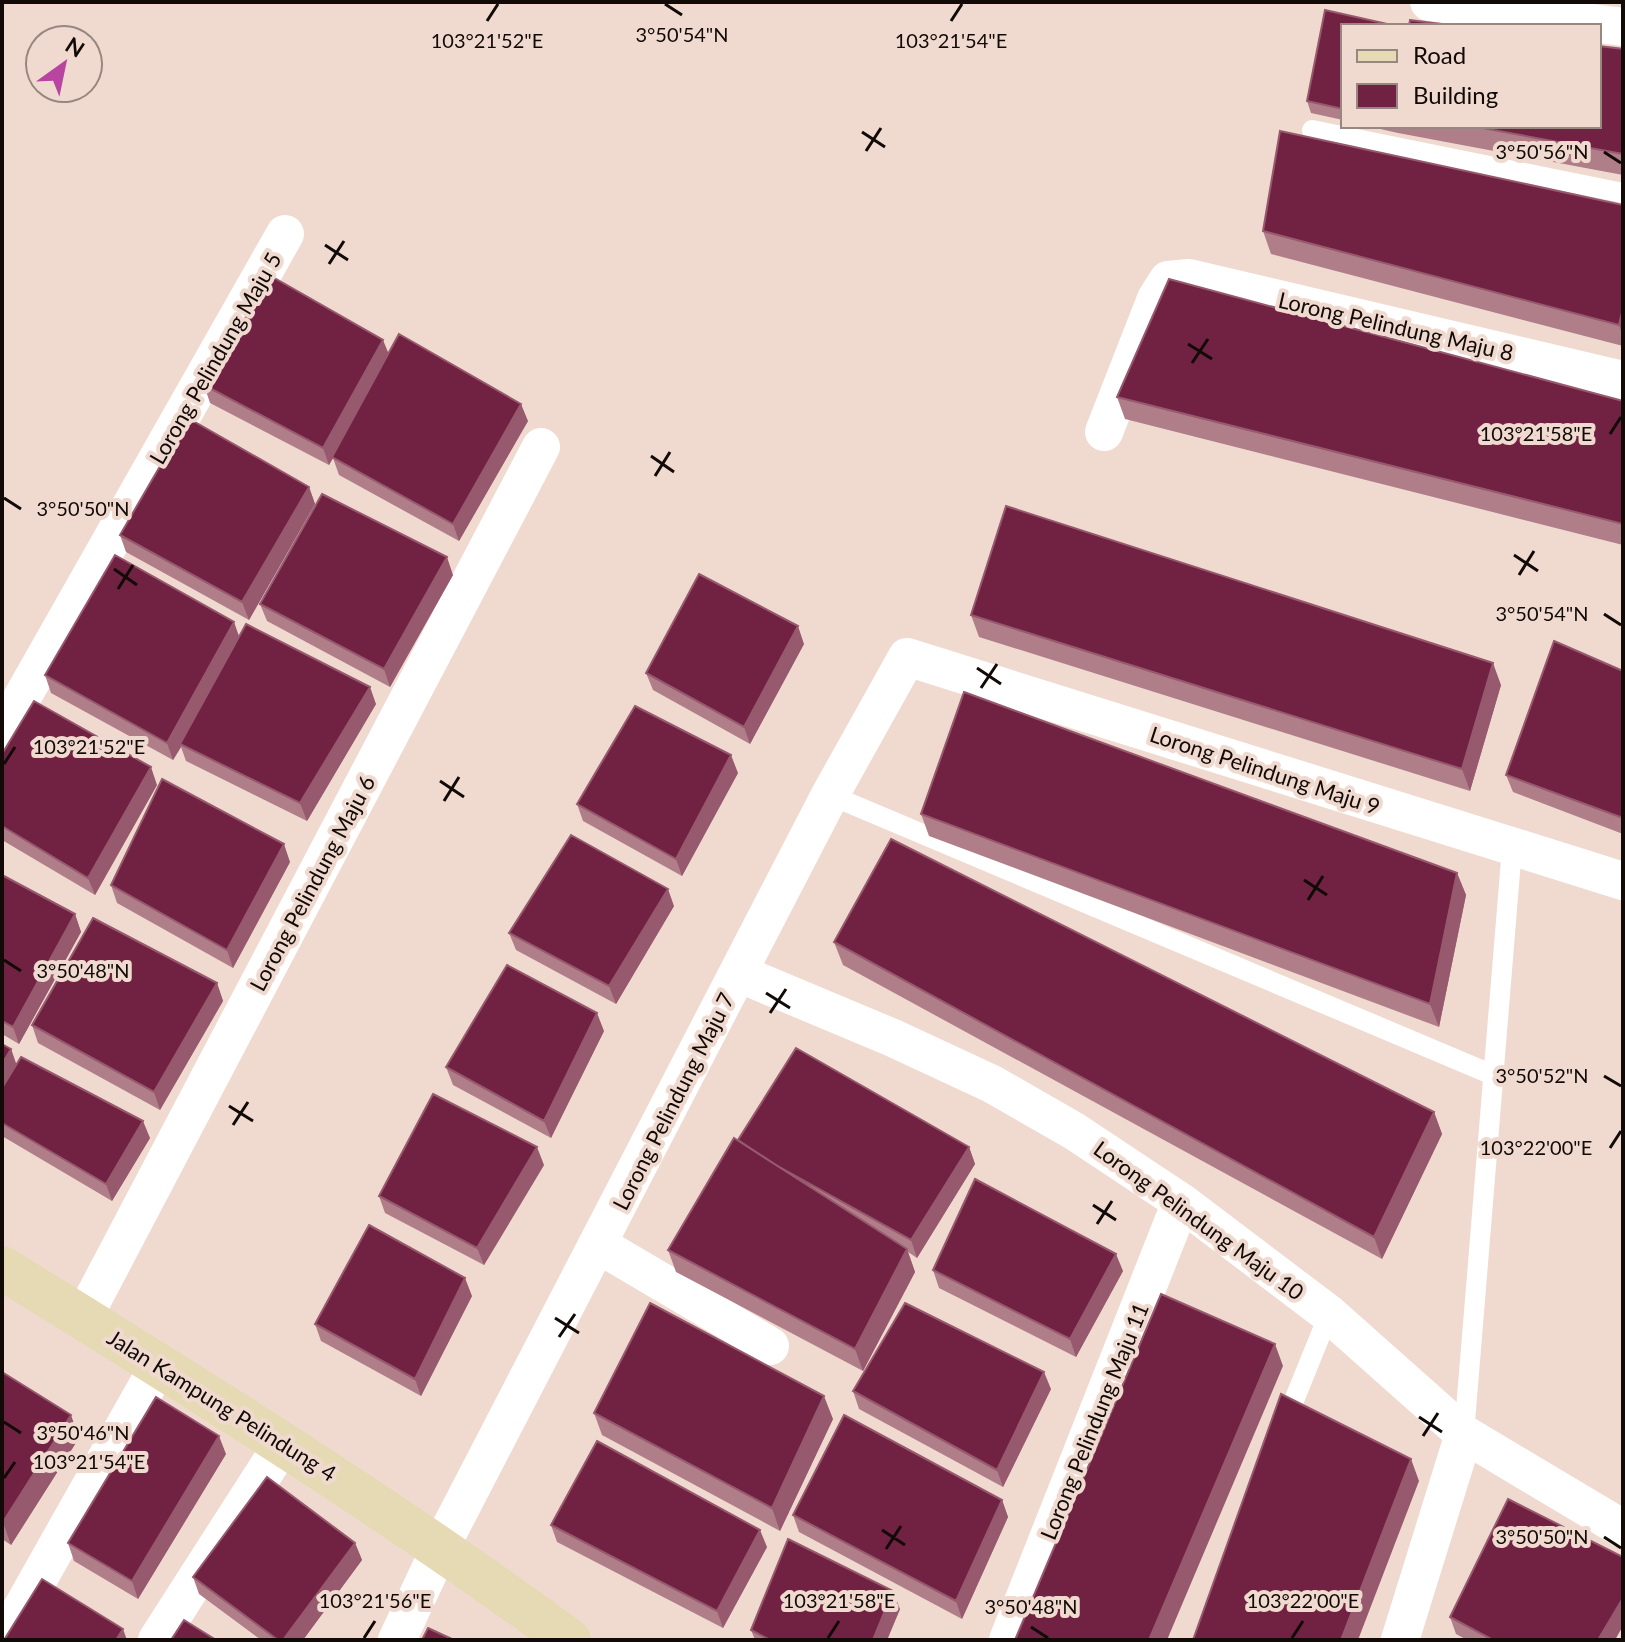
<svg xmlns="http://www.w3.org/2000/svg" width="1625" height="1642" font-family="Lato,sans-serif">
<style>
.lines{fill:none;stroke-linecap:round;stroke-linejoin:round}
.lane{stroke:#fff;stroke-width:20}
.street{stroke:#fff;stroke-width:38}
.secondary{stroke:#e6dab5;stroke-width:44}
.wall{fill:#b07e89}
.shaded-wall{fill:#97596d}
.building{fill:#712242;stroke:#97596d;stroke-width:2}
.ticks{fill:none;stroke:#110a07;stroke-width:3}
.labels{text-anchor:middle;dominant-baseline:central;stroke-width:8;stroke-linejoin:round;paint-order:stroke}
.street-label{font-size:22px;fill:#110a07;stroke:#f0dad0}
.ticks-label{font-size:20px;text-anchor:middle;fill:#110a07;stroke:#f0dad0;stroke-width:8;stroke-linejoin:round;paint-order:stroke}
</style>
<rect width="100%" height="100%" fill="#f0dad0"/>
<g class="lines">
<path class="lane" d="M1312,130L1623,193
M830,795L1493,1075
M1284,1425L1329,1314
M1464,1434L1512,848"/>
<path class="street" d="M1429,2L1623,27
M1104,432L1156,299L1168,280L1189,278L1623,380
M2,733L285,234
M738,973L893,1038L992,1084L1074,1131L1181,1202L1329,1314L1464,1434L1623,1529
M599,1245L770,1346
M83,1318L541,447
M4,1640L159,1365
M157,1640L284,1442
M397,1640L441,1546L830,795L907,657L1623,881
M1008,1640L1181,1202
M1400,1640L1464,1434"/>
<path class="secondary" d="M2,1268C195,1387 386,1506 569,1640"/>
</g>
<path class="wall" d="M1343,26V120L1311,113L1307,101Z
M1623,49V175L1398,133L1367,126H1599Z
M1623,205V346L1271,254L1263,231Z
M388,353L528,421L459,541L339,475L333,458L329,465L210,403L204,385Z
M1117,397L1623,401V545L1125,419Z
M309,487L315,504L249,620L126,552L120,535Z
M453,575L390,687L267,621L260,604Z
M971,615L1501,685L1470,791L979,637Z
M239,636L376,704L307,821L186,761L181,747L173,760L51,693L45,675Z
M804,644L750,744L653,690L646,673Z
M1623,671V834L1513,792L1506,775Z
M2,754L157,785L95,895L2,840Z
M738,773L682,876L583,821L577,804Z
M921,814L1457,873L1466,895L1439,1027L929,836Z
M290,862L233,968L117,903L111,885Z
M2,875L75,914L81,932L19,1044L2,1034Z
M674,906L616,1004L516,950L509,933Z
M834,942L1434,1112L1442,1134L1382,1259L843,965Z
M217,983L223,1001L160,1110L38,1043L32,1025Z
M604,1031L551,1138L453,1085L446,1067Z
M2,1044L11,1049L16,1065L150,1138L112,1201L2,1136Z
M738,1140L969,1147L975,1164L917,1258L908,1252L915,1272L863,1371L676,1272L668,1250Z
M544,1165L484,1265L385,1213L379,1196Z
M933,1270L1123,1271L1076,1357L939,1288Z
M472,1296L421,1396L321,1341L315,1324Z
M2,1372L79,1438L11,1545L2,1539Z
M1051,1389L1003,1487L859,1409L853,1391Z
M594,1413L833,1419L780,1531L602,1435Z
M226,1454L138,1599L74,1561L68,1543Z
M1002,1500L1008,1517L962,1619L799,1532L793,1515Z
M551,1525L767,1547L723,1628L557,1542Z
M355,1543L362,1560L303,1640H261L199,1594L193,1577Z
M900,1609L887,1640H755L751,1630Z
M1450,1617L1615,1640H1467L1456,1634Z"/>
<path class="shaded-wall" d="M1623,308V336L1619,325Z
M383,340L390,357L329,465L323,448Z
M521,404L528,421L459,541L453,524Z
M309,487L315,504L249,620L242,602Z
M447,557L453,575L390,687L384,669Z
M234,622L240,639L180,744L181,747L173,760L167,743Z
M798,626L804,644L750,744L744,727Z
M1493,663L1501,685L1470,791L1462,769Z
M370,687L376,704L307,821L300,803Z
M731,755L738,773L682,876L676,859Z
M151,767L157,785L95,895L88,878Z
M284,844L290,862L233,968L227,950Z
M1457,873L1466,895L1439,1027L1430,1004Z
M668,889L674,906L616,1004L609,986Z
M75,914L81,932L19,1044L13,1027Z
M217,983L223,1001L160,1110L154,1092Z
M597,1013L604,1031L551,1138L544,1121Z
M11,1049L17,1066L2,1093V1064Z
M1434,1112L1442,1134L1382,1259L1374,1237Z
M143,1121L150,1138L112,1201L106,1184Z
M537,1147L544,1165L484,1265L477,1248Z
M969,1147L975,1164L917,1258L911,1240Z
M907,1249L915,1272L863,1371L855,1349Z
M1116,1254L1123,1271L1076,1357L1070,1339Z
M465,1278L472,1296L421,1396L415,1379Z
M1275,1344L1283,1366L1167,1640H1149Z
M1044,1372L1051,1389L1003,1487L997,1470Z
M824,1396L833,1419L780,1531L772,1508Z
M71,1415L79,1438L11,1545L3,1522Z
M219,1436L226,1454L138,1599L132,1581Z
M1411,1459L1419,1481L1358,1640H1341Z
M1002,1500L1008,1517L962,1619L956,1601Z
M760,1530L767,1547L723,1628L717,1611Z
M355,1543L362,1560L303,1640H283Z
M893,1591L900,1609L887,1640H873Z
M1623,1598V1626L1615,1640H1598Z
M123,1629L127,1640H116Z"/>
<path class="building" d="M1325,10L1396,26H1343V109L1307,101Z
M1410,20L1457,26H1409Z
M1599,46L1623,49V154L1472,126H1599Z
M1280,131L1623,205V308L1619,325L1263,231Z
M271,276L383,340L323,448L204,385Z
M1169,279L1623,401V524L1117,397Z
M399,334L521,404L453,524L332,457Z
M188,418L309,487L242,602L120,535Z
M322,494L447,557L384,669L260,604Z
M1006,506L1493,663L1462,769L971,615Z
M115,555L234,622L167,743L45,675Z
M699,574L798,626L744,727L646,673Z
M246,624L370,687L300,803L180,744Z
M1554,641L1623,671V818L1506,775Z
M964,692L1457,873L1430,1004L921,814Z
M34,701L151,767L88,878L2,826V754Z
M635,706L731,755L676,859L577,804Z
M162,779L284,844L227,950L111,885Z
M571,835L668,889L609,986L509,933Z
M891,839L1434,1112L1374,1237L834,942Z
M2,875L75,914L13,1027L2,1021Z
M93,918L217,983L154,1092L32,1025Z
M507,965L597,1013L544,1121L446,1067Z
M2,1044L11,1049L2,1064Z
M796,1048L969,1147L911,1240L779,1167L738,1140Z
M21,1057L143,1121L106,1184L2,1123V1088Z
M433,1094L537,1147L477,1248L379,1196Z
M734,1138L907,1249L855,1349L668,1250Z
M975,1179L1116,1254L1070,1339L933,1270Z
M369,1225L465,1278L415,1379L315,1324Z
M1161,1294L1275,1344L1149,1640H1015Z
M650,1303L824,1396L772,1508L594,1413Z
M905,1303L1044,1372L997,1470L853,1391Z
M2,1372L71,1415L3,1522L2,1521Z
M1281,1394L1411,1459L1341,1640H1193Z
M156,1397L219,1436L132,1581L68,1543Z
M844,1415L1002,1500L956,1601L793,1515Z
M597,1441L760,1530L717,1611L551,1525Z
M267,1477L355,1543L283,1640H278L193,1577Z
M1508,1499L1623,1557V1598L1598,1640H1493L1450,1617Z
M788,1539L893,1591L873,1640H770L751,1630Z
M42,1579L123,1629L116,1640H4Z
M184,1620L216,1640H171Z
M428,1628L454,1640H422Z"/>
<path class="ticks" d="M665,4L682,15M487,21L498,4M951,21L962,4M862,132L885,147M866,151L881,128M1604,152L1621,163M325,245L348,260M329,264L344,241M1188,344L1212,359M1192,363L1208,339M1610,434L1621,417M651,456L674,472M655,476L670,452M4,498L21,509M1514,555L1538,571M114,569L137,585M1519,575L1534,551M118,589L133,565M1604,614L1621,625M977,668L1001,684M981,688L997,664M4,764L15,747M440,781L464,797M444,801L459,777M1304,880L1327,895M1308,900L1323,876M4,960L21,971M766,993L790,1008M770,1013L786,989M1604,1076L1621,1086M229,1106L253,1121M233,1125L248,1102M1610,1148L1621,1131M1093,1205L1116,1220M1097,1224L1112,1201M555,1318L579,1333M559,1337L575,1314M1419,1417L1442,1432M4,1422L21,1433M1423,1436L1438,1413M4,1478L15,1462M882,1530L905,1545M1604,1537L1621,1548M886,1549L901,1526M1031,1627L1048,1638M364,1638L375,1621M828,1638L839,1621M1292,1638L1303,1621"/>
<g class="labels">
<g class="street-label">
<text transform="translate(1396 326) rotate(13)">Lorong Pelindung Maju 8</text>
<text transform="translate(215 358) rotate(-60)">Lorong Pelindung Maju 5</text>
<text transform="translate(1265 770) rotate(18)">Lorong Pelindung Maju 9</text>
<text transform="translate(312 883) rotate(-62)">Lorong Pelindung Maju 6</text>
<text transform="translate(673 1101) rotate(-63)">Lorong Pelindung Maju 7</text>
<text transform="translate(1199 1220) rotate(36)">Lorong Pelindung Maju 10</text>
<text transform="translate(222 1405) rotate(32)">Jalan Kampung Pelindung 4</text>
<text transform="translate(1094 1421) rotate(-68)">Lorong Pelindung Maju 11</text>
</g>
</g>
<g class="ticks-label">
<text x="682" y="42">3°50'54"N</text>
<text x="487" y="48">103°21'52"E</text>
<text x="951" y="48">103°21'54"E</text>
<text x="1542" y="159">3°50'56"N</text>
<text x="1536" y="441">103°21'58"E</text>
<text x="83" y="516">3°50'50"N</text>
<text x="1542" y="621">3°50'54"N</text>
<text x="89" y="754">103°21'52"E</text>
<text x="83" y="978">3°50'48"N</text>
<text x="1542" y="1083">3°50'52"N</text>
<text x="1536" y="1155">103°22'00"E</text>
<text x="83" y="1440">3°50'46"N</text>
<text x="89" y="1469">103°21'54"E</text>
<text x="1542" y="1544">3°50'50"N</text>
<text x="375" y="1608">103°21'56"E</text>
<text x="839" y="1608">103°21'58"E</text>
<text x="1303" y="1608">103°22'00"E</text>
<text x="1031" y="1614">3°50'48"N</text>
</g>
<rect width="1625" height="1642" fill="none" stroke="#110a07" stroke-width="8"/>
<rect x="1341" y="24" width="260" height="104" fill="#f0dad0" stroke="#978780" stroke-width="2"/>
<rect x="1357" y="50" width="40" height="12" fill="#e6dab5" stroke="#978780" stroke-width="2"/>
<text x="1413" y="64" font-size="24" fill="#110a07">Road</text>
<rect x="1357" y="84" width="40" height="24" fill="#712242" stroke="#978780" stroke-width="2"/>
<text x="1413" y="104" font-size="24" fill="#110a07">Building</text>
<g transform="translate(64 64) rotate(33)"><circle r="38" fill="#f0dad0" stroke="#978780" stroke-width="2"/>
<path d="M0-6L14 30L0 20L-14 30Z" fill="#b845a0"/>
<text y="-12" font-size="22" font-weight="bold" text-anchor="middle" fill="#110a07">N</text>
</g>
</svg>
